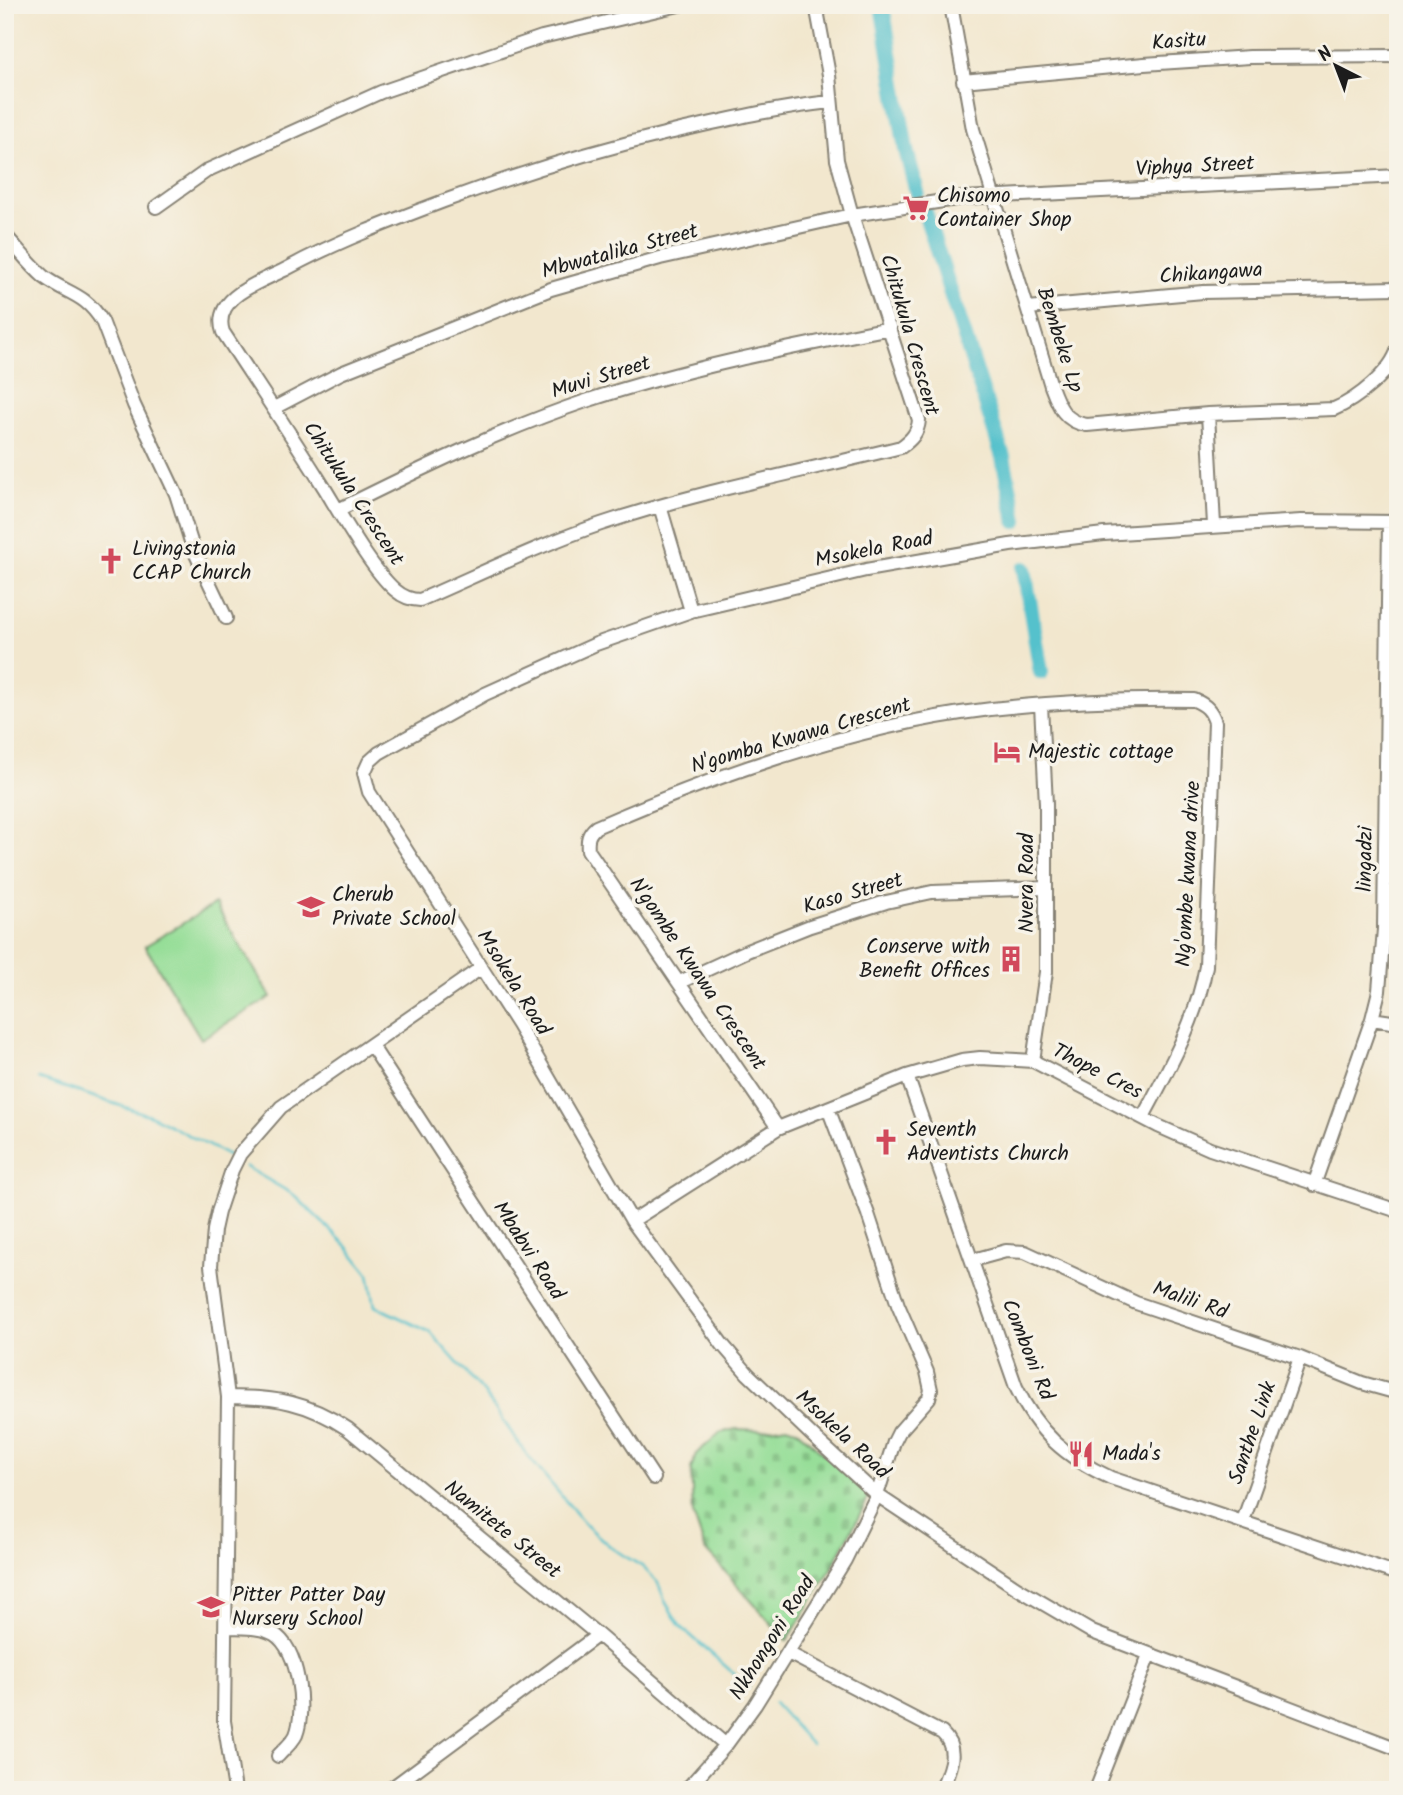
<svg xmlns="http://www.w3.org/2000/svg" width="1403" height="1795" font-family="Kalam,sans-serif">
<style>
.green{fill:#96de98;stroke:#597d5a;stroke-width:2}
.cemetery{fill:url(#cemetery-stones);stroke:#597d5a;stroke-width:2}
.lines{fill:none;stroke-linecap:round;stroke-linejoin:round}
.stream{stroke:#54c1cc;stroke-width:2.5}
.river{stroke:#54c1cc;stroke-width:16}
.minor-casing{stroke:#878275;stroke-width:16}
.minor{stroke:#fff;stroke-width:12}
.labels{text-anchor:middle;dominant-baseline:central;stroke-width:7;stroke-linejoin:round;paint-order:stroke}
.street-label{font-size:21px;fill:#1c1c1c;stroke:#f7f3e8}
.poi-label{font-size:21px;fill:#1c1c1c;stroke:#f7f3e8;text-anchor:start}
</style>
<defs>
<pattern id="cemetery-stones" width="16" height="16" patternUnits="userSpaceOnUse" patternTransform="scale(1.75)"><rect width="16" height="16" fill="#96de98"/><path d="M2 7V4a2 2 0 0 1 4 0v3zM10 15v-3a2 2 0 0 1 4 0v3z" fill="#81be82"/></pattern>
</defs>
<rect width="100%" height="100%" fill="#f7f3e8"/>
<filter id="ink" filterUnits="userSpaceOnUse"><feTurbulence type="fractalNoise" baseFrequency=".0143" numOctaves="2"/><feDisplacementMap in="SourceGraphic" scale="14" xChannelSelector="R" yChannelSelector="G"/><feConvolveMatrix kernelMatrix="1 2 1 2 8 2 1 2 1" color-interpolation-filters="sRGB"/></filter>
<filter id="wash" filterUnits="userSpaceOnUse"><feTurbulence type="fractalNoise" baseFrequency=".00686" numOctaves="4" result="noise"/><feDisplacementMap in="SourceGraphic" scale="28" xChannelSelector="R" yChannelSelector="G"/><feGaussianBlur stdDeviation="1.57" result="paint"/><feColorMatrix in="noise" values="0 0 0 0 0 0 0 0 0 0 0 0 0 0 0 0 0 1.4 0 .05"/><feComposite in="paint" operator="in"/></filter>
<g filter="url(#wash)">
<rect width="100%" height="100%" fill="#f2e7ce"/>
<path class="green" d="M215,904L271,997L201,1039L145,946Z"/>
<path class="cemetery" d="M787,1426L796,1429L870,1495L833,1566L787,1641L705,1549L693,1514L691,1469L696,1454L720,1433L736,1429L764,1430Z"/>
<g class="lines">
<path class="stream" d="M39,1079L152,1116L232,1158
M246,1167L294,1195L346,1245L369,1274L375,1306L430,1332L484,1393L527,1455L586,1525L613,1549L643,1567L658,1583L666,1603L680,1626L749,1687
M774,1703L811,1744"/>
<path class="river" d="M882,5L906,150L917,192
M925,212L1003,457L1016,521
M1024,569L1041,672"/>
</g>
</g>
<g filter="url(#ink)">
<g class="lines">
<g class="minor-casing">
<path id="minor" d="M816,5L829,75L837,160L852,215L919,420C918,433 911,440 901,447C801,472 699,491 601,524C539,545 480,574 420,600C410,600 402,596 395,590C372,570 342,517 325,489C292,436 257,384 223,332C211,296 264,281 288,268C338,241 391,221 444,201C518,174 592,151 668,133C722,121 775,108 830,102
M951,5L973,129L1051,386C1058,405 1064,422 1087,425L1208,414L1334,409C1356,400 1392,372 1398,348
M963,81L1144,64L1250,57L1398,56
M156,207L208,170L381,92L542,37L679,5
M5,235C18,249 30,265 44,277C67,294 85,293 102,321L134,405L176,494L193,548L226,618
M1028,308L1203,292L1398,288
M274,408L341,373L551,289L660,258L852,215L963,198L1398,176
M1208,414L1214,525
M660,506L691,611
M338,510C418,470 500,430 586,401C685,368 788,348 890,328
M1398,522L1301,521L1104,534L1010,545L866,570L691,611L596,644L485,694L379,753L369,762L364,773L369,792L518,1025L632,1221L722,1344L748,1374L818,1441L877,1495L1017,1588L1092,1632L1398,1749
M680,982L747,951L810,926L886,902L932,892L1046,888
M1372,1019L1398,1023
M371,1045L654,1478
M1033,1061L1046,972V804L1041,705
M907,1076L1016,1387C1038,1433 1065,1457 1111,1478L1398,1574
M778,1128L588,850C587,839 588,834 596,827C711,777 836,732 961,713C1037,702 1117,699 1194,700C1206,705 1211,710 1215,722L1206,966C1196,1022 1169,1068 1143,1117
M1314,1185L1372,1019L1379,991L1384,929L1389,522
M632,1221L778,1128L907,1076L962,1060L980,1058L1033,1061L1158,1126L1210,1149L1398,1211
M973,1260L1006,1251L1025,1252L1136,1303L1300,1358L1362,1383L1398,1393
M228,1397C276,1397 308,1402 348,1429L598,1635L726,1745
M1243,1521L1300,1358
M226,1627C241,1628 260,1626 274,1634C299,1649 306,1710 296,1735C292,1743 284,1749 278,1756
M788,1653L942,1733C960,1750 949,1770 941,1790
M235,1790L224,1721L228,1397L211,1266L214,1230L218,1212L232,1170L240,1154L281,1107L481,968
M389,1790L598,1635
M686,1790L726,1745L755,1705L845,1560L877,1495L894,1442L899,1432L929,1398L931,1390L927,1372L898,1305L868,1214L828,1108
M1096,1790L1149,1655"/>
</g>
<use href="#minor" class="minor"/>
</g>
</g>
<defs>
<g id="supermarket-bare" transform="scale(2.1)"><path d="M-6-5.5h2.5l.6 2H6L4.5 2H-2.5L-4.4-4H-6ZM-1.5 3.2a1.3 1.3 0 1 0 .1 0ZM3 3.2a1.3 1.3 0 1 0 .1 0Z" fill="#d1495b" stroke="#f7f3e8" stroke-width="2.5" paint-order="stroke"/></g>
<g id="church-bare" transform="scale(2.1)"><path d="M-1.2-6h2.4v3.5h3.3v2.4h-3.3V6h-2.4V-.1h-3.3v-2.4h3.3Z" fill="#d1495b" stroke="#f7f3e8" stroke-width="2.5" paint-order="stroke"/></g>
<g id="hotel-bare" transform="scale(2.1)"><path d="M-6-4.5h1.5V1H6V5H4.5V3h-9V5H-6ZM-4 0a1.8 1.8 0 1 1 3.6 0ZM.5 0V-2.5h3Q6-2.5 6 0Z" fill="#d1495b" stroke="#f7f3e8" stroke-width="2.5" paint-order="stroke"/></g>
<g id="school-bare" transform="scale(2.1)"><path d="M0-5L7-2L0 1L-7-2ZM-4 1L0 2.5L4 1V4Q0 6-4 4Z" fill="#d1495b" stroke="#f7f3e8" stroke-width="2.5" paint-order="stroke"/></g>
<g id="building-bare" transform="scale(2.1)"><path d="M-4-6H4V6H1V3H-1V6H-4ZM-2.5-4.3h1.7v1.8h-1.7ZM.8-4.3h1.7v1.8H.8ZM-2.5-1h1.7V.8h-1.7ZM.8-1h1.7V.8H.8Z" fill="#d1495b" stroke="#f7f3e8" stroke-width="2.5" paint-order="stroke"/></g>
<g id="restaurant-bare" transform="scale(2.1)"><path d="M-5-6h1v4h1v-4h1v4h1v-4h1v5L-1.5 .5V6h-2V.5L-5-1ZM5-6V6H3V1.5H1.5Q1.5-4 5-6Z" fill="#d1495b" stroke="#f7f3e8" stroke-width="2.5" paint-order="stroke"/></g>
</defs>
<g fill-rule="evenodd">
<use href="#supermarket-bare" x="916" y="208"/>
<use href="#church-bare" x="111" y="561"/>
<use href="#hotel-bare" x="1007" y="752"/>
<use href="#school-bare" x="311" y="907"/>
<use href="#building-bare" x="1011" y="959"/>
<use href="#church-bare" x="886" y="1142"/>
<use href="#restaurant-bare" x="1081" y="1454"/>
<use href="#school-bare" x="211" y="1607"/>
</g>
<g class="labels">
<g class="street-label">
<text transform="translate(1179 42) rotate(-4)">Kasitu</text>
<text transform="translate(1195 167) rotate(-3)">Viphya Street</text>
<text transform="translate(620 252) rotate(-15)">Mbwatalika Street</text>
<text transform="translate(1211 274) rotate(-4)">Chikangawa</text>
<text transform="translate(909 335) rotate(74)">Chitukula Crescent</text>
<text transform="translate(1059 340) rotate(72)">Bembeke Lp</text>
<text transform="translate(601 378) rotate(-17)">Muvi Street</text>
<text transform="translate(353 494) rotate(57)">Chitukula Crescent</text>
<text transform="translate(874 550) rotate(-11)">Msokela Road</text>
<text transform="translate(801 736) rotate(-16)">N'gomba Kwawa Crescent</text>
<text transform="translate(1366 859) rotate(-89)">lingadzi</text>
<text transform="translate(1189 874) rotate(-87)">Ng'ombe kwana drive</text>
<text transform="translate(1027 883) rotate(-90)">Nvera Road</text>
<text transform="translate(853 894) rotate(-16)">Kaso Street</text>
<text transform="translate(697 974) rotate(56)">N'gombe Kwawa Crescent</text>
<text transform="translate(513 983) rotate(58)">Msokela Road</text>
<text transform="translate(1097 1072) rotate(27)">Thope Cres</text>
<text transform="translate(528 1251) rotate(57)">Mbabvi Road</text>
<text transform="translate(1190 1301) rotate(19)">Malili Rd</text>
<text transform="translate(1027 1350) rotate(68)">Comboni Rd</text>
<text transform="translate(1253 1433) rotate(-71)">Santhe Link</text>
<text transform="translate(842 1435) rotate(43)">Msokela Road</text>
<text transform="translate(502 1530) rotate(39)">Namitete Street</text>
<text transform="translate(773 1638) rotate(-58)">Nkhongoni Road</text>
</g>
<g class="poi-label">
<text x="937" y="196">Chisomo<tspan x="937" dy="24">Container Shop</tspan></text>
<text x="132" y="549">Livingstonia<tspan x="132" dy="24">CCAP Church</tspan></text>
<text x="1028" y="752">Majestic cottage</text>
<text x="332" y="895">Cherub<tspan x="332" dy="24">Private School</tspan></text>
<text x="990" y="947" text-anchor="end">Conserve with<tspan x="990" dy="24">Benefit Offices</tspan></text>
<text x="907" y="1130">Seventh<tspan x="907" dy="24">Adventists Church</tspan></text>
<text x="1102" y="1454">Mada's</text>
<text x="232" y="1595">Pitter Patter Day<tspan x="232" dy="24">Nursery School</tspan></text>
</g>
</g>
<rect width="1403" height="1795" fill="none" stroke="#f7f3e8" stroke-width="28"/>
<g transform="translate(1336 66) rotate(318)" stroke="#f7f3e8" stroke-width="5" paint-order="stroke">
<path d="M0-5L12 26L0 18L-12 26Z" fill="#1c1c1c"/>
<text y="-10" font-size="19" font-weight="bold" text-anchor="middle" fill="#1c1c1c">N</text>
</g>
</svg>
